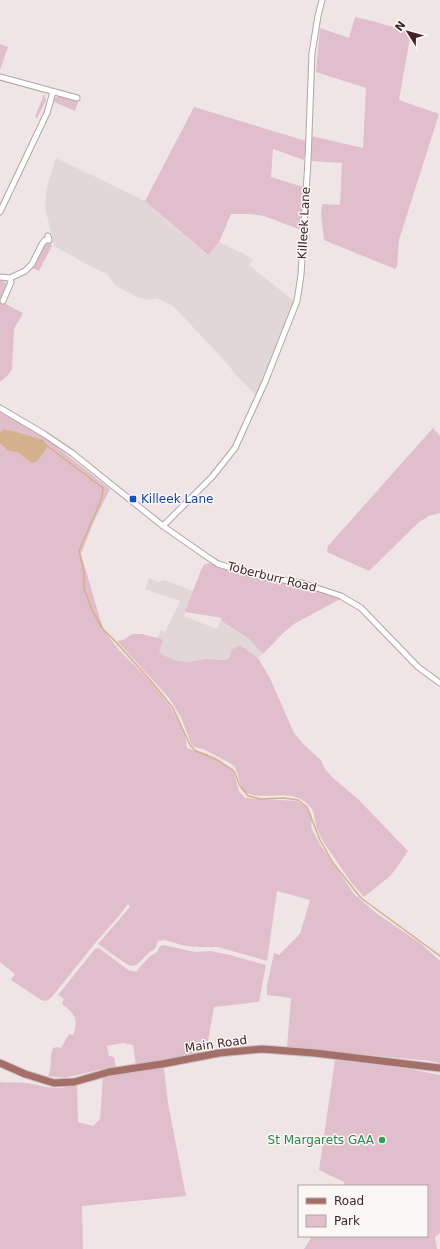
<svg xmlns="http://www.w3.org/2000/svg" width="440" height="1249" font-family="'DejaVu Sans',sans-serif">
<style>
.built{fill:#e3d6d8}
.green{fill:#e0becc}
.water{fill:#d5b08c}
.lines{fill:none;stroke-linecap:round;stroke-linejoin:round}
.stream{stroke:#d5b08c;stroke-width:1.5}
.minor-casing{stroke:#b4a4a4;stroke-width:7}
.major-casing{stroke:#cac2c1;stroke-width:9}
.minor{stroke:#fff;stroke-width:5}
.major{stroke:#a66e69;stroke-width:7}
.transit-dot{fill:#1a4fb4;stroke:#fbf7f7;stroke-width:1.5}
.leisure-dot{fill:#2e9e5b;stroke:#fbf7f7;stroke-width:1.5}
.labels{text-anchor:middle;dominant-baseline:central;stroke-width:3;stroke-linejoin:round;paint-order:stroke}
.street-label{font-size:12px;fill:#422523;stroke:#fbf7f7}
.transit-label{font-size:12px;fill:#164399;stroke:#fbf7f7;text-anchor:start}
.leisure-label{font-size:12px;fill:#27864d;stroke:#fbf7f7;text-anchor:end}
</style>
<rect width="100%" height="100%" fill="#efe5e7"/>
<path class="built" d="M56,158L145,201L207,255L219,242L248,256L253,260L249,265L294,301V309L256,395L237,376L222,358L173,306L156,298L151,300L144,299L135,296L116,286L107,274L92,267L54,246L45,207L47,187Z
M149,578L158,582L165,580L193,591L184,616L217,629L221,620L227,626L244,635L253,643L263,654L258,658L240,645L230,657L226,660L206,659L189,662L178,661L165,656L159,651L163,641L162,639L157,638L161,630L165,632L180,601L145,589Z"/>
<path class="green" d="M355,17L372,21L411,32L399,100L439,114L399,240L397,267L395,269L324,240L321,214L322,204L340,205L342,163L311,161V136L363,148L366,88L316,72L320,28L349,38Z
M0,44L8,47L0,70Z
M44,94L46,100L37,118L35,117Z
M59,96L79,100L75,111L54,102L55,98Z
M194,107L306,141L304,160L273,149L271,177L303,187L301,230L264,216L250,214H231L219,242L208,255L145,201Z
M44,243H51L52,246L39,271L33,268L29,272L28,270Z
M0,279L7,284L0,299Z
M0,301L23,313L14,329L12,369L9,374L0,382Z
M0,411L44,437L110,489L93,523L81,554L103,629L119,650L150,681L172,709L185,734L187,748L207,754L233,769L239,791L245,798L297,801L307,808L311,814L312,820L311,826L313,831L321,846L354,894L376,913L420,943L440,961V1063L431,1061L287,1047L291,998L267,995V986L274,953L279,955L300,934L310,900L277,891L267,961L218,947H201L186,946L164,940L158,941L155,949C144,953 140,969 128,965L98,944L130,907L128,904L119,916L96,942L51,998L46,1001L41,1000L11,980L15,974L0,962Z
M433,428L440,436V513L429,516L419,522L369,571L327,552L328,546Z
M209,563C228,572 246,575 267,580C292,585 317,590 342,598L294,624L282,634L263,654C257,648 252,641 245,636C237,630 228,627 221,620L222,618L185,612L201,570L204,565Z
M133,634H142L162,639L163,641L159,651L165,656L178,661L189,662L206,659L226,660L230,657L231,650L240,645L258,658L270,678L294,733L304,745L321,760L325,769L332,777L359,800L408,851L395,870L389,877L364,897L351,882L324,843C321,837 318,832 316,826C314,819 315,813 311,808C293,784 262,804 243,791L235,767L230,763L203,749L194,747L191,744L181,717L169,698L117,641L123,640Z
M163,945L195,952L211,951L230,955L266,965L259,1002L214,1007L206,1052L136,1065L133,1045L123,1043L107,1046L109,1056L114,1057L116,1067L98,1070L64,1078L48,1076C53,1067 49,1057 53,1048L57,1047L61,1048L69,1034L73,1035C79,1019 75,1014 62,1004L64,999L58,995L95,949L99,948L128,970L136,972L149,957L157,952L160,946Z
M335,1060L410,1069L440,1075V1233L435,1237L437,1249H304L312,1236H427V1186H344V1182L319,1170Z
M164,1068L168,1103L186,1196L82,1206L83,1249H0V1082C9,1083 17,1082 26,1083C47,1086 55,1092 77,1084L78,1122L93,1126L100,1119L103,1076Z"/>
<path class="water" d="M3,429L16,432L43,440L48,446L37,461L32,463L19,453L7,450L0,443V433Z"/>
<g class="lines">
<path class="stream" d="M46,445L103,488L102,498L79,551L84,572V589L93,612L103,629L115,641L151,681L173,708L190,745L196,751L216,759L234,771L240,786L248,796L261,799L284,798L298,800L307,807L320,840L333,863L361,898L440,956"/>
<g class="minor-casing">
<path id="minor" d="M0,77L77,98
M0,212L47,113L53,92
M0,277L10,278L25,271L32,264L42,244L45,240H49L48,236
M3,301L11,282L10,278
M0,408L44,434L72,453L163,526L206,556L218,564L258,576L302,583L341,596L361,608L418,667L440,683
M163,526L212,477L235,448L265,382L297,301L301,275L308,160L312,53L318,16L322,0"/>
</g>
<g class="major-casing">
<path id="major" d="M0,1063L25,1074L54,1083L74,1082L109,1072L162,1064L219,1053L262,1049L315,1053L440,1068"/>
</g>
<use href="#minor" class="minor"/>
<use href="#major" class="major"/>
</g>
<rect class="transit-dot" x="129" y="495" width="8" height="8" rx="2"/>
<circle class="leisure-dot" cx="382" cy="1140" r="4"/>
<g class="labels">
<g class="street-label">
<text transform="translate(304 223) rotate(-87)">Killeek Lane</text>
<text transform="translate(272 577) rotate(14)">Toberburr Road</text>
<text transform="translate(216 1044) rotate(-8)">Main Road</text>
</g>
<g class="transit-label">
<text x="141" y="499">Killeek Lane</text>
</g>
<g class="leisure-label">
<text x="374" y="1140">St Margarets GAA</text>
</g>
</g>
<rect x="298" y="1185" width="130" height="52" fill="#fbf7f7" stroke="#b1a3a2"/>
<rect x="306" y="1198" width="20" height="6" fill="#a66e69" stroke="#b1a3a2"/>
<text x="334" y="1205" font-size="12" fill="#422523">Road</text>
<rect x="306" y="1215" width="20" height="12" fill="#e0becc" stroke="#b1a3a2"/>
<text x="334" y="1225" font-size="12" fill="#422523">Park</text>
<g transform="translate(408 32) rotate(307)" stroke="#fbf7f7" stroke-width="3" paint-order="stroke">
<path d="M0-3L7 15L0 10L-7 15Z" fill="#422523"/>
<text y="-6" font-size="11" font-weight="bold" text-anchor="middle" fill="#422523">N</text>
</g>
</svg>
